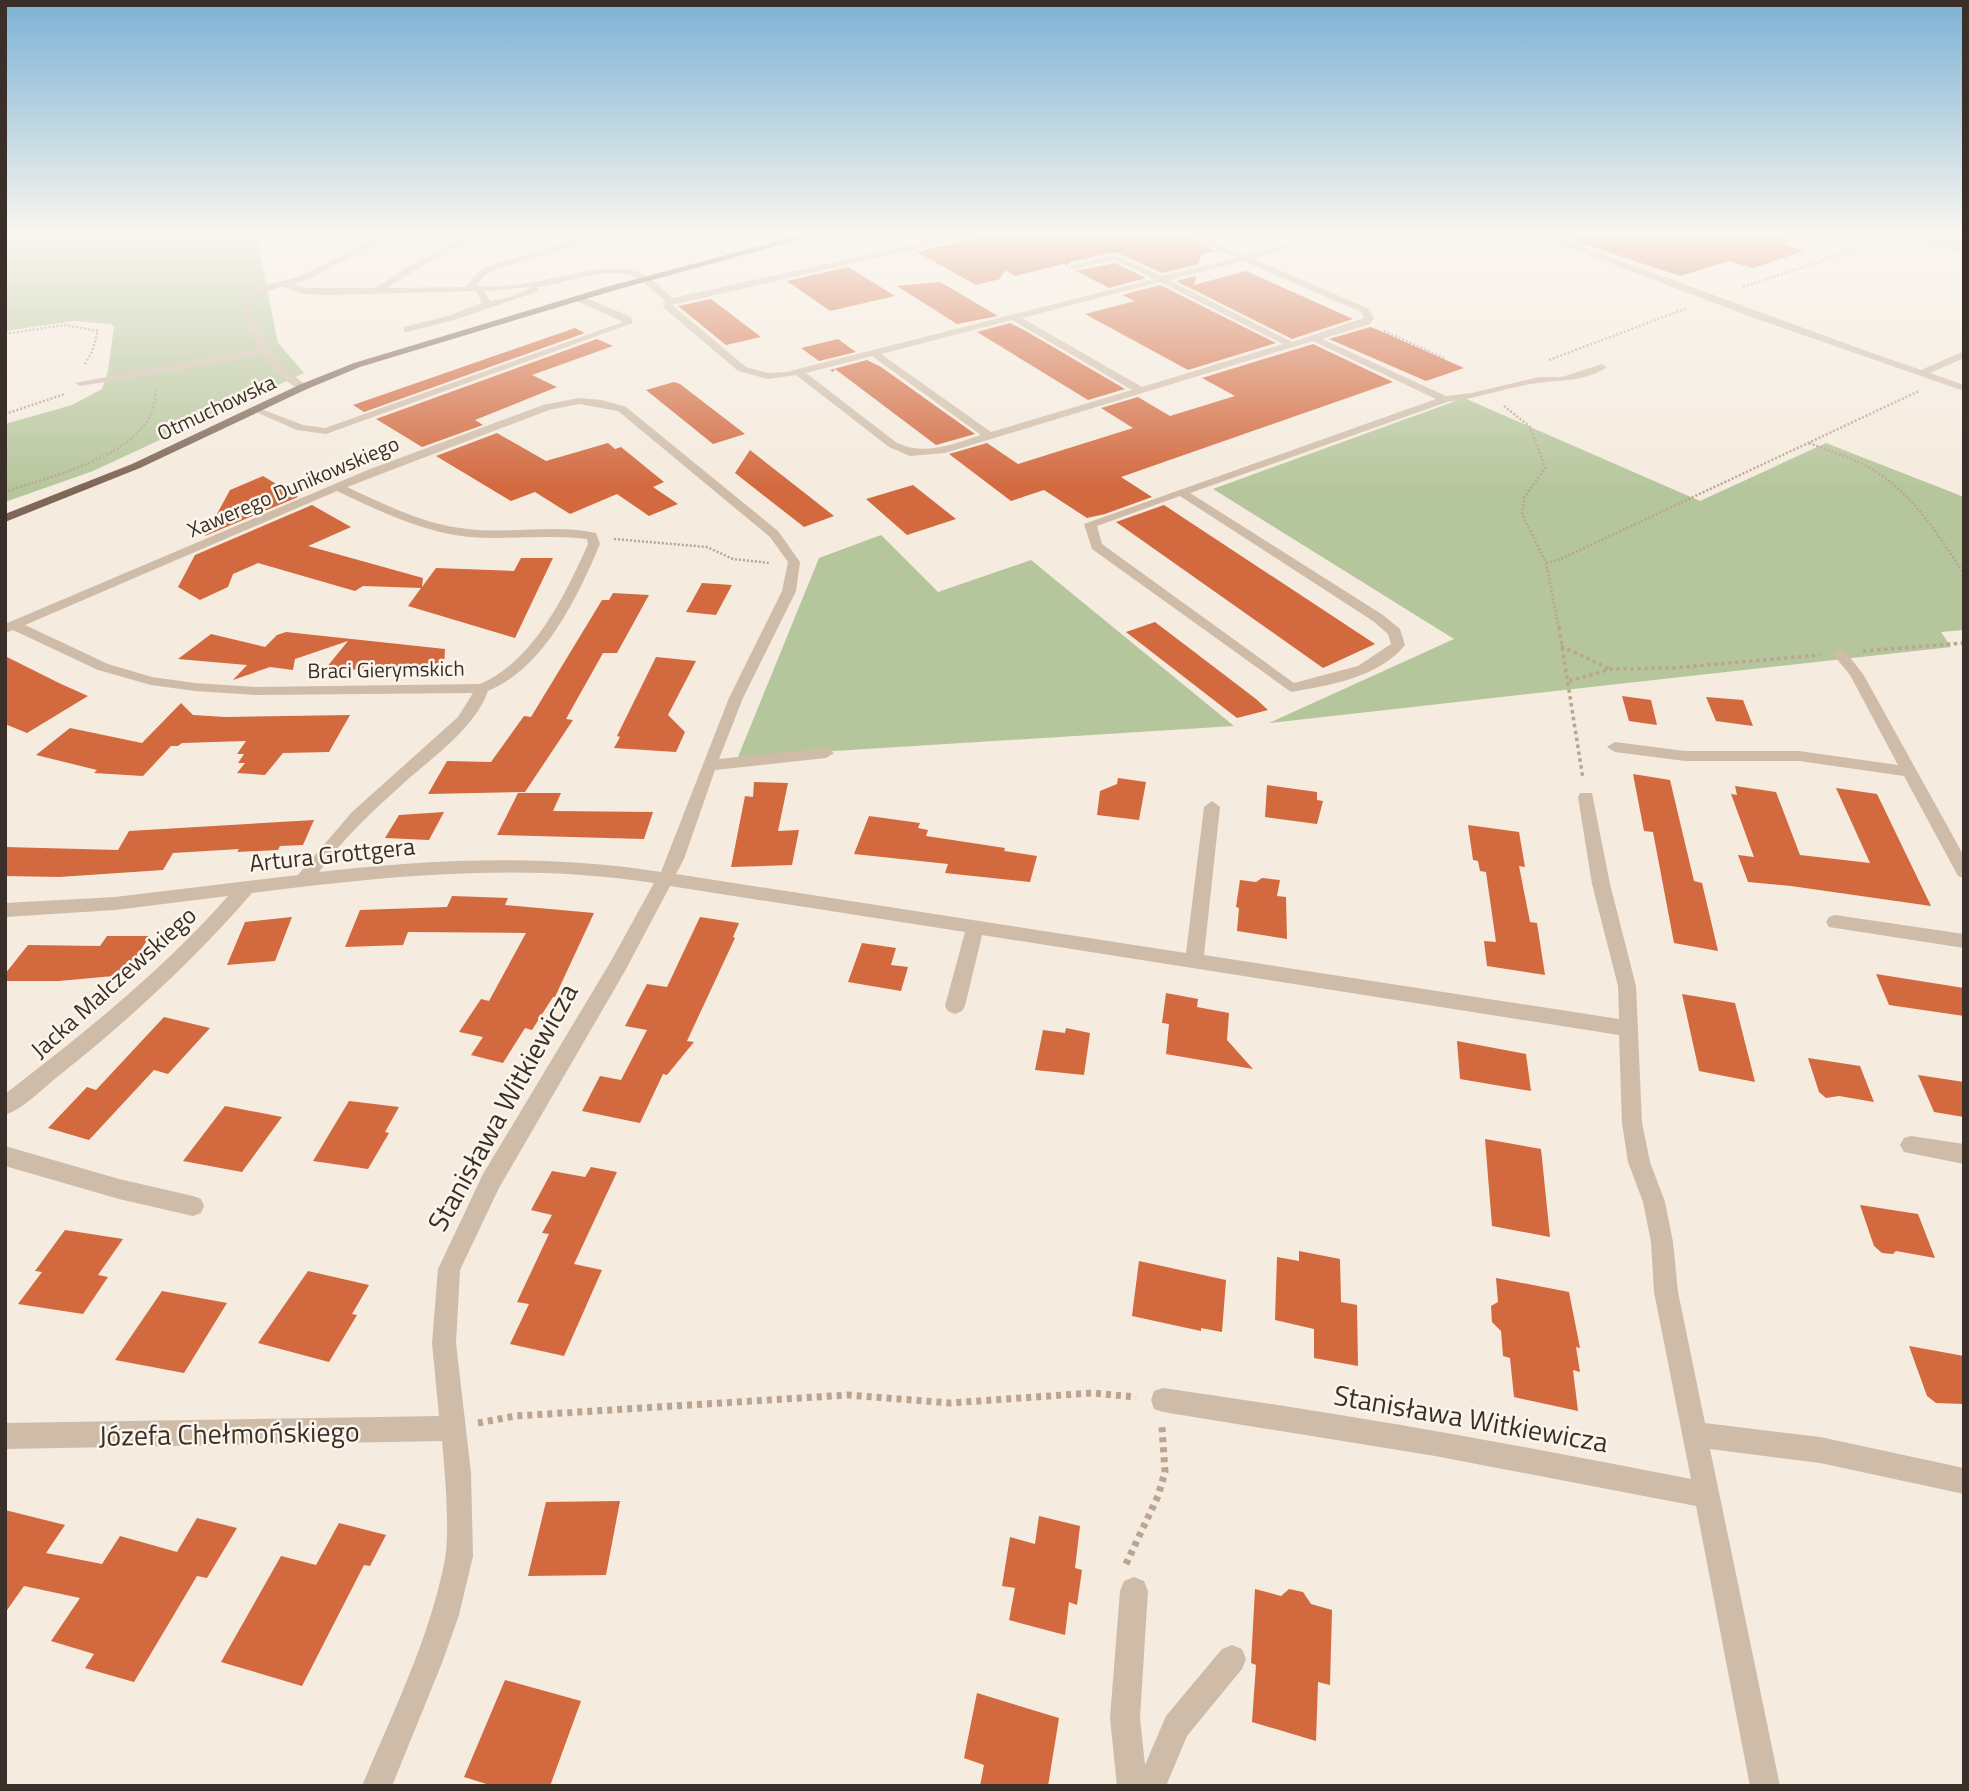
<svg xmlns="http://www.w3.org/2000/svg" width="1969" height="1791" font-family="'Titillium Web',sans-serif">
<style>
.green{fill:#b6c69c}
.building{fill:#d2693f}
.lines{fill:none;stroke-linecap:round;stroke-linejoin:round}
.path-far2{stroke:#bba592;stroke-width:2.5;stroke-dasharray:2 2;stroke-linecap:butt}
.path-far1{stroke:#bba592;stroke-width:3.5;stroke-dasharray:3.5 3.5;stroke-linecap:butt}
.path{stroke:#bba592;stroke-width:7;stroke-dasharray:5 5;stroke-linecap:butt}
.minor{fill:#cfbca8;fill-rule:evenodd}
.major{fill:#7f6758;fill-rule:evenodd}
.labels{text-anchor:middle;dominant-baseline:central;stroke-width:5;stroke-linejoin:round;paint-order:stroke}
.far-street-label{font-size:21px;fill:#3b2f29;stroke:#fcf5eb}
.street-label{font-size:24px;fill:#3b2f29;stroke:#fcf5eb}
.near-street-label{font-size:28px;fill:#3b2f29;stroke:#fcf5eb}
</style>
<rect width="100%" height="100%" fill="#f5ebde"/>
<path class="green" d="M5,236H287L257,240L278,343L304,373L93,471L5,502V424L72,405L102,389L108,371L114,327L111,324L73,321L5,331Z
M1901,236H1964V254Z
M1464,398L1700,501L1826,443L1964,497V630L1941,632L1951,647L1269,723L1454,639L1213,489Z
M881,535L938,592L1031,560L1234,726L738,757L819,558Z"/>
<path class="building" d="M985,236H1187L1215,251L1201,255L1198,264L1162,273L1115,252L1070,262L1067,266L1064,264L1015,276L1005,270L1000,279L976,285L917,252Z
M1576,236H1786L1787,242L1780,244L1804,251L1753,268L1729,261L1680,276L1575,241Z
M1115,263L1146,278L1109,288L1076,271Z
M848,267L895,296L830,311L787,281Z
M1246,271L1353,319L1292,339L1176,281L1196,276L1194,285Z
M940,282L998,316L957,324L897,286Z
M1160,285L1276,343L1188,370L1085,314L1135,301L1122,295Z
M711,299L761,337L726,345L678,306Z
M1010,323L1024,330L1125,389L1088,400L977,332Z
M1370,327L1376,329L1464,368L1426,381L1329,339Z
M575,328L585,333L364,412L353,405Z
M597,339L613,346L532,375L557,387L475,420L483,425L422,447L376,419Z
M838,339L856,352L819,361L801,348Z
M1313,344L1393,382L1121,477L1152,497L1105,514L1087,518L1044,490L1011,501L949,454L987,443L1018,464L1133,428L1101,408L1138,397L1170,416L1235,396L1202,378Z
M867,360L881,367L975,434L936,445L835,369L833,372L830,370Z
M674,382L680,384L745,434L713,444L646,390Z
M497,433L546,461L608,443L615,449L621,447L664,482L653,487L678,504L649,516L617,494L570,514L535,492L511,501L436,456Z
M750,450L834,516L804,527L735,473Z
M263,476L298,497L205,536L230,490Z
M913,485L956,519L907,535L866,499Z
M312,505L351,527L308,546L423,578L422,587L436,568L514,571L521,558H553L515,638L408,606L421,588L363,586L355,591L258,563L233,574L228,587L200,600L178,587L195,555Z
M1164,505L1375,644L1323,668L1116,522Z
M702,583L732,585L716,615L686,612Z
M613,593L649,595L617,653H603L566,719L573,720L525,792L428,794L447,761L491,762L524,716L531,717L602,600H609Z
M1155,622L1256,699L1268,710L1237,718L1126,632Z
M286,632L445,649L444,668L365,666L362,670L326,668L348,641L295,659L293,670L270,667L233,680L247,665L178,659L211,634L265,647L277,635Z
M5,656L61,684L88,696L27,733L5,724Z
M656,657L696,661L668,715L685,732L676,752L614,748L620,737L617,736Z
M1622,696L1651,700L1657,725L1629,721Z
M1706,697L1743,700L1753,726L1716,721Z
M181,703L193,715L225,717L350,715L329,752L283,753L265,775L237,773L245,763H238L244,754H237L246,741L182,743L178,746H171L143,776L94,773L97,770L36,755L70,728L142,743Z
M1633,774L1670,780L1694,881L1702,883L1718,951L1674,943L1653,832L1644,831Z
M1118,778L1146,782L1139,820L1097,815L1100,791L1117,784Z
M754,782L788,783L778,831L799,830L792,865L731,867L745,796L753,797Z
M1267,785L1317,792V800L1323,801L1317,824L1265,817Z
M1735,786L1776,792L1800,855L1870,863L1836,788L1877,794L1931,906L1791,886L1748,882L1738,855L1754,857L1731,794L1737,795Z
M518,793H561L553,811L653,812L644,839L497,835Z
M444,812L429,840L385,838L399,815Z
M869,816L920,823L918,828L928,830L926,836L1005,848L1004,851L1037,856L1030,882L945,873L948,864L854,854Z
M314,820L303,845L280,846L278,850L237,852L239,849L173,853L163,870L59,877L5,876V847L118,850L129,831Z
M1468,825L1519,832L1525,867L1519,866L1530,922L1537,923L1545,975L1487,966L1484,941L1496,942L1486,872L1480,871L1478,861L1473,860Z
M1262,878L1280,880L1277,896L1286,897L1287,939L1237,931L1239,908L1236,907L1240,880L1256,882Z
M452,896L508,898L505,905L594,913L555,997H553L532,1030L525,1028L503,1063L471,1055L483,1037L459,1032L481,999L489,1001L526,933L408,932L403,945L345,947L360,910L447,907Z
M292,917L275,961L227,965L245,922Z
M700,917L739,923L733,937L735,938L687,1041L694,1042L667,1075L663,1074L640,1123L582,1111L600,1076L621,1080L647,1030L625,1026L647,984L667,987Z
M107,936H150L124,975L59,981H5V974L28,945L100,946Z
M862,943L896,948L891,965L908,967L901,991L848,982Z
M1876,974L1964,988V1016L1889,1005Z
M1166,993L1198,999L1197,1007L1229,1013L1227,1040L1253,1069L1166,1054L1169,1024L1162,1023Z
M1682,994L1735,1003L1755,1082L1699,1071Z
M164,1017L210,1028L168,1074L154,1070L89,1140L48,1128L87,1087L96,1090Z
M1066,1028L1090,1033L1084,1075L1035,1070L1043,1030L1065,1033Z
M1457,1041L1526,1054L1531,1091L1460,1079Z
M1808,1058L1860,1066L1874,1102L1839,1096L1826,1098L1819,1092Z
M1918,1075L1964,1082V1117L1934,1112Z
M349,1101L399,1107L385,1132L389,1133L368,1169L313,1161Z
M225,1106L282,1117L242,1172L183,1161Z
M1485,1139L1541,1149L1550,1237L1492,1226Z
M591,1167L617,1172L574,1264L602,1270L564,1356L510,1344L529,1304L517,1302L549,1234L542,1233L552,1215L531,1210L552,1171L585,1177Z
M1860,1205L1918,1214L1935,1258L1896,1251L1893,1254L1882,1253L1874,1246Z
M65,1230L123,1239L98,1275L108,1277L83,1314L18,1304L42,1272L35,1271Z
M1299,1251L1340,1259L1341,1302L1357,1305L1358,1366L1314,1358V1329L1275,1320L1277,1257L1299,1261Z
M1139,1261L1226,1280L1222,1332L1201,1328V1331L1132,1316Z
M308,1271L369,1285L352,1314L357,1315L329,1362L258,1343Z
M1496,1278L1569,1292L1580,1348L1576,1347L1580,1372L1573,1370L1578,1411L1514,1397L1510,1358L1503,1356L1501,1331L1492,1322L1491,1306L1498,1302Z
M162,1291L227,1303L184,1373L115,1360Z
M1909,1346L1964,1356V1404L1936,1403L1927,1396Z
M620,1501L606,1575L528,1576L546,1502Z
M5,1510L65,1525L46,1553L102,1564L120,1536L177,1552L197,1518L237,1528L207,1578L197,1576L134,1682L85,1668L94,1654L51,1641L80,1598L24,1586L5,1613Z
M1039,1516L1080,1526L1075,1568L1082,1570L1077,1605L1069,1602L1065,1635L1009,1620L1015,1588L1002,1586L1010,1537L1035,1544Z
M339,1523L386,1535L370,1566L364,1565L302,1686L221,1662L281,1556L316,1565Z
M1255,1589L1281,1596L1289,1589L1303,1592L1311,1604L1332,1610L1330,1685L1318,1682L1316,1741L1252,1722L1256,1665L1251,1663Z
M505,1680L581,1701L550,1786H493L464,1777Z
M977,1693L1059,1718L1048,1786H980L984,1765L964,1758Z"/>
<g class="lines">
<path class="path-far2" d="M1743,287L1878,242
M1384,331L1444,358
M5,334L64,325L98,331L92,352L84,366
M1549,360L1685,309
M1504,406L1530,427L1545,468L1524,498L1522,514L1546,563L1559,629
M5,414L65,394
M1809,443C1829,451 1851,457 1870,468C1912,492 1938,535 1964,574
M5,492C46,478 120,460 145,424C153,414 155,400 157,388
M614,539L707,547L733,559L770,563
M1546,563L1561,559L1919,391"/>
<path class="path-far1" d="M1559,627L1583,779
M1561,646L1610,669
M1863,651L1964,643
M1569,681L1611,669L1672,668L1820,655"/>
<path class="path" d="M478,1423L515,1416L848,1395L950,1403L1092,1393L1136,1397
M1126,1564L1158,1496L1165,1472L1162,1427"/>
<path class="minor" d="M379,236H390L307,280L293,284L304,288H375L419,260L466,236H477L425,264L387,288L466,287L478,272L489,266L588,236H602L495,270L484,276L477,285C523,294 600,257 638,272C651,277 662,289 673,298L953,236H970L672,305L746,367L768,373L786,372L1153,279L1115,260L1068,270L1071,265L1116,255L1162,276L1236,258L1189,236C1210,236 1230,256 1247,255C1275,252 1300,236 1329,236L1252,258L1367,308L1374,318L1370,324L1322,339L1446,396L1472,393L1539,377H1562L1602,364L1607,367C1587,381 1562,380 1538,383C1507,387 1478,398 1447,402L1190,493L1383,615L1400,629L1405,645C1378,678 1330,685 1291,692L1092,549L1084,524L1436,399L1313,341L945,453L910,456L889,447L796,375L768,379L738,371L663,307L665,301C656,293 646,283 635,277C611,265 564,284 537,287L539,291L454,320L407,332L404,331V327L448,316L482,303L476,291L327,295L303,294L283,286L252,297C250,330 280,369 307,385V389C288,390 273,366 263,353L209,365L80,386L75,383L260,348C250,331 239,313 245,294L259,287L301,276ZM1243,261L1361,312L1364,318L1292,342L1169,280ZM1160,282L1283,344L1142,387L1022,318ZM533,287L510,297L490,301L484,291ZM1012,320L1132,390L991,432L881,354ZM872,356L981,435C953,444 925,456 897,443L806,373ZM1180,496L1373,621L1388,634L1391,644L1358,666L1294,683L1102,544L1097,526Z
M1441,236H1454L1460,240L1456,242Z
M1537,236H1550C1674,279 1797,327 1921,370L1964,351V358L1930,373L1964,385V391L1757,319Z
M575,296H581L631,317L633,323L326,434L297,430L251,410L256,407L303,425L325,428L623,322L575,300Z
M579,398L602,400L626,407L778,531L800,562L796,591L743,698L719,759L826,748L834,753L826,758L715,770L684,859L676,874L1186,953L1204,807L1212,801L1220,807L1204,955L1619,1019L1618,986L1592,884L1578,797L1580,793H1592L1610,884L1636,986L1642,1123L1650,1162L1665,1202L1673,1242L1678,1292L1705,1423L1820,1437L1964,1468V1494L1820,1463L1710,1449L1780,1786H1750L1696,1506L1435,1456L1163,1412L1154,1409L1151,1400L1154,1391L1163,1388C1340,1413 1515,1444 1691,1479L1654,1292L1651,1242L1643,1202L1628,1162L1622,1123L1619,1035L982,935L965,1006L962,1011L955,1014L948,1011L945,1006L965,932L670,886L625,971L499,1188L460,1270L456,1343L471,1473L473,1556L459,1615L442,1663L392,1786H362C393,1712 430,1638 445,1559C450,1529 445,1472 442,1441L5,1449V1423L439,1416L432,1343L438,1269L483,1174L611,961L654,883C520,862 385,876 252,893C194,960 130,1019 61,1074C44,1087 25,1108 5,1115V1094C84,1033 162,971 228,896L115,910L5,917V903L115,897L298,875L352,812L458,717L473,693L257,695L195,691L151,685L98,670L13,630L5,633V624L370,469L543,405ZM579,404L618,411L770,537L788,562L782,591L729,698L661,872C547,854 432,859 319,872C343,838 374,810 405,782C434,756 475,728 488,691C545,667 577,598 600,544L596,533C554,524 511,534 468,529C425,525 386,505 347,487L549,410ZM337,491C379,511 422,532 469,537C505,540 541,535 577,538L587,539L588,544C565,595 534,661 480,684L257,687L195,683L152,677L108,664L25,625Z
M1839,649L1844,650L1863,674L1964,856V878L1958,876L1904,776L1799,761H1685L1615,752L1607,747L1615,742L1685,751H1799L1898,765L1850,675L1832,653Z
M1835,915L1964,934V948L1829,927L1826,922L1829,917Z
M1911,1136L1964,1144V1164L1904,1152L1900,1145L1904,1138Z
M5,1146L119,1179L193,1196L201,1199L204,1206L201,1213L193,1216L119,1199L5,1166Z
M1134,1577L1144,1581L1148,1591L1140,1718L1145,1765L1166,1716L1222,1649L1232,1645L1242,1649L1246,1659L1242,1669L1187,1736L1166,1786H1117L1110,1718L1120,1591L1124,1581Z"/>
<path class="major" d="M798,236H813L612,291L360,367L307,389L140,468L5,522V514L132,464L299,385L354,363L606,287Z"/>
</g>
<linearGradient id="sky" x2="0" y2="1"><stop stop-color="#7bb2d4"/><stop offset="0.48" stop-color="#faf6f0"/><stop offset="1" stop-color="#faf6f0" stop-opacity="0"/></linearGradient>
<rect width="1969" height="487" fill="url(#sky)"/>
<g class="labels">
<g class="far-street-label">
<text transform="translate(216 407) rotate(-25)">Otmuchowska</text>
<text transform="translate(293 486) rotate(-23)">Xawerego Dunikowskiego</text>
<text transform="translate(386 669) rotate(-1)">Braci Gierymskich</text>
</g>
<g class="street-label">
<text transform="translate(332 854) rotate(-6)">Artura Grottgera</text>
<text transform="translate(113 982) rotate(-42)">Jacka Malczewskiego</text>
</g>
<g class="near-street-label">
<text transform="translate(502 1107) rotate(-61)">Stanisława Witkiewicza</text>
<text transform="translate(1471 1418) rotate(10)">Stanisława Witkiewicza</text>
<text transform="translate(229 1433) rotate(-1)">Józefa Chełmońskiego</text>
</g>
</g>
<rect width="1969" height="1791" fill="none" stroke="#3b2f29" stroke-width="14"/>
</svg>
